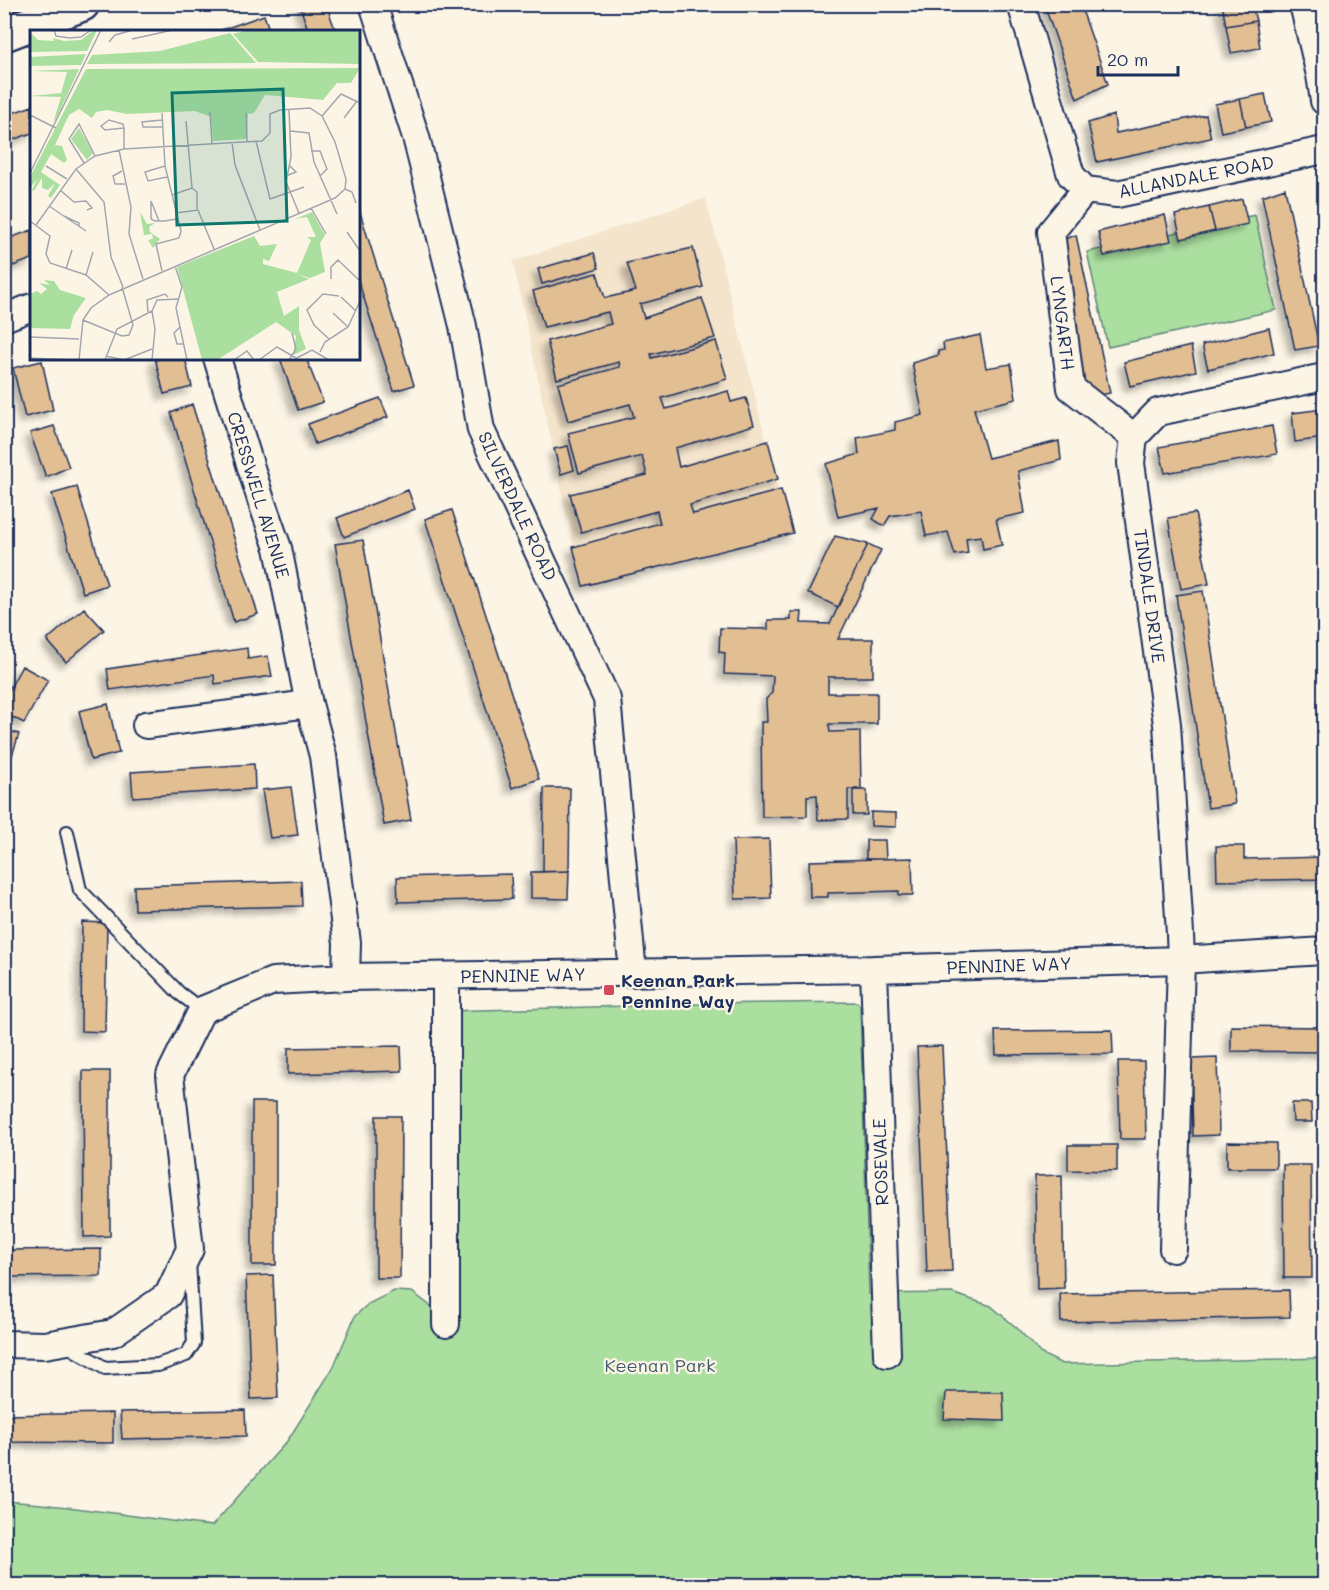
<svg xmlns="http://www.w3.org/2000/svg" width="1329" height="1590" font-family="Mali,sans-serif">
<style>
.built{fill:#f4e4cc}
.green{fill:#abdfa0;stroke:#63877f;stroke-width:1.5}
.building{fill:#e2be93;stroke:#1b2f5e;stroke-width:1.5;filter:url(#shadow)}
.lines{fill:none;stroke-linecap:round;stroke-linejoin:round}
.lane-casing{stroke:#1b2f5e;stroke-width:16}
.street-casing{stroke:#1b2f5e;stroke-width:30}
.secondary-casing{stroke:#1b2f5e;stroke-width:38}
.lane{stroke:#fcf5e5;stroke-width:12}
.street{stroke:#fcf5e5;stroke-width:26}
.secondary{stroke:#fcf5e5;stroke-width:33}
.poi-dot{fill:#d1495b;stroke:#fcf5e5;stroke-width:2}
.labels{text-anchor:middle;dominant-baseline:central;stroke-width:4.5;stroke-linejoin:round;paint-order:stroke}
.street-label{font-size:18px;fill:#1b2f5e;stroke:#fcf5e5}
.poi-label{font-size:18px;font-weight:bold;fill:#1b2f5e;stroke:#fcf5e5;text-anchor:start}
.park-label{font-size:18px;fill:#3f5b6e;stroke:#fcf5e5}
.inset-road{fill:none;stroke:#a2a6af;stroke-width:1.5}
.view{fill:#0f766e;fill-opacity:0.15;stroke:#0f766e;stroke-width:3}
.inset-edge{fill:none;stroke:#1b2f5e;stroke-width:3}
</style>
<defs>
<filter id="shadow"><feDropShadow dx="-5.5" dy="5.5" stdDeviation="3" flood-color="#0004"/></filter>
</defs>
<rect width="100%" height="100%" fill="#fcf5e5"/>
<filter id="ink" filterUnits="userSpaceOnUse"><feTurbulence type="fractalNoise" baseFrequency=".0167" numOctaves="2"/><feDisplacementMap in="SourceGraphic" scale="12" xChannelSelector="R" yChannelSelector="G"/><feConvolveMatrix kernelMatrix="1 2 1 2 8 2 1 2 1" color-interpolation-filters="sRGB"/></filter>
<g filter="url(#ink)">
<path class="built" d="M706,198L788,529L582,587L513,261Z"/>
<path class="green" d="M1255,215L1276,310L1108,347L1087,252Z
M857,1002L860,1006L869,1294L952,1293L991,1306L1017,1328L1040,1353L1062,1364L1324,1358V1585H5L4,1501C74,1505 143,1519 212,1526L288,1440L333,1368L355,1316L368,1304L394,1291L412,1292L432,1307L448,1304L445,1011L700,1004Z"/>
<path class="building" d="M299,4H326L336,32H309Z
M1044,4H1080L1108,84L1077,99Z
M1222,4H1252L1256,21L1226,26Z
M264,15L270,32H216Z
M1256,21L1260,48L1231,53L1226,26Z
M1265,94L1271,122L1246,127L1240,99Z
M1240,99L1246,127L1221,132L1215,104Z
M32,106V133L4,143V116Z
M1114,115L1116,133L1206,115L1211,138L1097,162L1088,123Z
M1285,188L1319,346L1295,350L1262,196Z
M1242,199L1248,224L1215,231L1209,207Z
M358,206L414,385L394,391L358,280Z
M1209,207L1215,231L1181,239L1175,215Z
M1165,215L1171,241L1104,256L1098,232Z
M32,230V259L13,266L4,240Z
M1076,235L1110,393L1086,398L1053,243Z
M693,248L703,287L640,304L644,318L702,298L715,338L651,354L652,358L716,341L727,379L662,398L666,409L728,391L731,402L746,398L754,425L675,448L679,467L768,441L778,479L690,505L693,514L781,490L793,533L583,586L573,547L660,523L657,511L581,532L570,494L647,475L642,456L579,473L568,433L634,417L630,404L568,421L558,384L620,367L619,362L557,379L547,341L611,324L608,312L544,327L533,291L597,273L605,298L636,291L627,263Z
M594,253L599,268L542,284L538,269Z
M1269,328L1274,353L1208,369L1202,345Z
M980,335L986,368L1011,364L1016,399L974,409L988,458L1059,441L1061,460L1018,471L1025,513L996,519L1002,545L983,549L981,536L966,538L968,553L955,555L948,532L926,536L921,511L890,516L884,526L873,519L879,508L838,517L826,464L859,454L857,438L895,430V422L923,415L912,363L939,355L938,351L944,350L943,343Z
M1191,346L1196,371L1130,386L1124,362Z
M155,358H185L192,387L164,394Z
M280,358H306L323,402L298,410Z
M42,361L53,410L25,417L13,368Z
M380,398L388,417L315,444L308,424Z
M192,404L258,614L234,622L171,413Z
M1324,409V438L1295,442L1292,413Z
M54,426L69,467L46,477L30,433Z
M1272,426L1277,454L1165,473L1159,447Z
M568,446L574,470L561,474L554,449Z
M77,487L107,585L83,593L52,494Z
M408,490L415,509L344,537L337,518Z
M452,510L539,779L512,788L425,519Z
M1195,513L1209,584L1181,589L1168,518Z
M835,536L868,544L838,607L808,593Z
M363,540L411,820L384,825L335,544Z
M868,544L881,550L838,639H873V677H828V693H877V724H829L830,732L860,731L861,789H848V819L818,820L817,795L807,796V816L762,817L761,722H767L766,699L772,693L773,676L724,674L725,653L719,652L720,628L768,629V620H791V612H802L801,623L830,624Z
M1203,591L1235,804L1208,808L1176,595Z
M84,608L104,630L66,662L47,640Z
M247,648L248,659L268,656L272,676L215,684L214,675L110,690L107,669Z
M22,666L48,680L24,723L4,713V699Z
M108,704L119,753L91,760L79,711Z
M4,729L19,734L4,780Z
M254,764L255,789L133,797L131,772Z
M291,787L298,835L270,838L262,790Z
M544,788H570L569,871L543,872Z
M853,790H867V815H853Z
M871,812L896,813V827L871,826Z
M769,839L771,898L735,899L733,840Z
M866,840H885L886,859H866Z
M1216,846H1244V859L1324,857V879L1217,881Z
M912,858L913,895H899V891L828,893V897H810L809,861Z
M569,871L568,899L531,898V872Z
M511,874L512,899L398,902L397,877Z
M301,881L302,906L135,910L134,886Z
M82,922L107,923L105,1032L81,1031Z
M1231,1026L1324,1027V1052L1231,1051Z
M1112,1030L1113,1054L996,1055L995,1031Z
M401,1046L402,1071L288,1074V1048Z
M942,1046L952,1271L927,1272L917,1047Z
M1217,1058L1219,1135L1193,1136L1191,1059Z
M1118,1061H1144L1146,1139H1120Z
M83,1071H110V1236L84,1237Z
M252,1102H276V1265H252Z
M1292,1103H1311L1312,1122H1293Z
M376,1116H401L400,1278H376Z
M1227,1142L1276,1143V1168H1227Z
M1068,1145H1117V1171L1068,1170Z
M1283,1165H1311L1312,1278H1284Z
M1062,1175L1064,1288L1037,1289L1035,1176Z
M101,1249V1276L4,1277V1250Z
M273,1275L278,1398L251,1399L246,1276Z
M1289,1290L1290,1317L1061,1322L1060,1294Z
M946,1392H1003L1004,1421L944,1419Z
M245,1410L246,1436L122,1439L120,1412Z
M113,1413V1443L4,1442V1415Z"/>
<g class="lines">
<g class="lane-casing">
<path id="lane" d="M67,832L80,890L179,993L202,1010
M65,1344L105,1368L158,1365L186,1355L194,1343L189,1262"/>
</g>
<g class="street-casing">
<path id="street" d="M373,4L416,137L463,326L481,430L607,699L633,973
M1021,4L1071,175L1085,190L1117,194L1324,150
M1303,4L1320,75L1324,101
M1085,190L1051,232L1071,388L1134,437
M4,318L32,307
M217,358L261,500L278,548L309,704L323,756L347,943L346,977
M146,725L309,704
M874,969L887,1354
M446,977V1324
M1173,1249L1181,960L1180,934L1167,724L1131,463L1134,437L1158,412L1324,377
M4,1344L45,1345L113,1333L168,1295L190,1249L170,1075L202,1010L273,981L346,977L874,969L1181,960L1324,951"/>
</g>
<g class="secondary-casing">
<path id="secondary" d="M4,34L82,4"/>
</g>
<use href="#lane" class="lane"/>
<use href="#street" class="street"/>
<use href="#secondary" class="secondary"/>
</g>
</g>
<rect class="poi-dot" x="603" y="984" width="12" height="12" rx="3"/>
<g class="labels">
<g class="street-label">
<text transform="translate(1196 176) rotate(-11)">ALLANDALE ROAD</text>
<text transform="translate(1063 323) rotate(83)">LYNGARTH</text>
<text transform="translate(259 495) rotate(73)">CRESSWELL AVENUE</text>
<text transform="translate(518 506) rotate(65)">SILVERDALE ROAD</text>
<text transform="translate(1150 596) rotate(82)">TINDALE DRIVE</text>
<text transform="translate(1009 965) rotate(-2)">PENNINE WAY</text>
<text transform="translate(523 975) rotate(-1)">PENNINE WAY</text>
<text transform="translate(880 1162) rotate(-92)">ROSEVALE</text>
</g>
<g class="poi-label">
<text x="621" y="980">Keenan Park<tspan x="621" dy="21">Pennine Way</tspan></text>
</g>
<g class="park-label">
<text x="660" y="1365">Keenan Park</text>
</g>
</g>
<g transform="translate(30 30)">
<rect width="330" height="330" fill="#fcf5e5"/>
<path d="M64,0H67L57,21L0,22V2L8,10L24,11L23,8L34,11L51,10ZM218,0H330V34L228,32L203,4ZM200,3L226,33L57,34L62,25L130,21ZM56,24L51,35L0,36V27ZM330,38L321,53H307L293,70L235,65L224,83L218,84L217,109L183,111L181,87L165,81L97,84L77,80L66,82L62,88L49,79L39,85L25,115L32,116L37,130L34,133L21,124L11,142L30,155L21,168L18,166L25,153L18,160L12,158V148L4,161L2,160L7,149L0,158V147L56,39ZM49,39L27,87L23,93L31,67L0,66L31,63L37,42L0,41ZM49,98L63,123L57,130L41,109ZM110,182L117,194L125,193L119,197L120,202L130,209L123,218L118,210L123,209L122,204L114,205ZM282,182L295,205L290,213L295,242L280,248L267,244L279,249L247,262L254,286L269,276V300L276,319L263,325L266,306L246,292L187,330H172L147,237L224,206L230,216L247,214L239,231L233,229V234L267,243L281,210L277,207H286L277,187L265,189ZM14,250L24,251L30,260L56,268L44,285L40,299L0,298V264L7,261L11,264L17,259L9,253L20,255Z" fill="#abdfa0"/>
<path class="inset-road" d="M24,0L26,6L40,8L51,7L61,0M102,9L143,0M79,12L85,5L103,0M259,80L261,127L256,152L269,183M180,82L182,113M132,83L135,136L151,201L149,208L126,214L132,241M216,83L217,112M0,85L26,98M292,86L311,64L330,73M314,88L327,71M132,97H113L112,92L132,90M94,98L75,100L71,96L79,90L93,94L94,98V119M260,101L279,103L284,132L307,184M226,111L240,169L274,157M202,112L205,135L230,200M89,120L101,177L99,204L113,249M281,121H290L297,139L290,146M54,133L39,109L49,94L65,126M16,136L37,149M135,136L115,142L118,151L137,147M46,139L74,172L81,227L93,257M92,141L83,146L85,154H95M0,143L71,0M256,146L266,142L260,136M162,158L167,162V179M315,159L322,162L326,173M30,160L44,172L56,171L62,178L57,180M142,165L162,158L156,91M19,176L56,201M281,178L296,204M146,183L168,180L184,219M34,186L49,193V196M0,191L20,206L16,224L20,233L56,245L79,265M129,191L121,171V189L125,191H134L147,189M6,195L46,139L65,126L94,119L232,111L240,103V84L250,80L280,78L292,86L305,112L316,149L315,159M317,202L330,221M145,236L152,257L146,278L157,330M36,239L42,220M56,245L63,222M301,249V237L308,230L330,251M311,267L326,281M118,282L117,270L135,264L138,267M303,283L318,297M53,290L92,306L99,305L103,295L92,257M150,297L144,303L147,314H153M0,307L49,309M299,309L284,295L277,280L293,264L309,266M290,322L295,312L318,297L330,271M76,326L94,330L122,319M0,328L40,330M265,329L282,320L299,330M49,330L53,290L61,278L79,265L305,168L315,159M75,330L87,299L122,281L127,270L148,269M122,330L125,299L122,281M204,330L217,321L224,330M229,330L247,317L266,328M259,330L266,319L262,303"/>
<path class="view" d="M253,59L257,191L147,195L142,63Z"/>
<rect width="330" height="330" class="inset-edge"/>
</g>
<rect width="1329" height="1590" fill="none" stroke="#fcf5e5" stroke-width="24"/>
<rect x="12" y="12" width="1305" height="1566" fill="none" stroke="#1b2f5e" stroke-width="2" filter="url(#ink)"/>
<path d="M1098 66v9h80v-9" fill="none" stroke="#1b2f5e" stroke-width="3"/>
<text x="1107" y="66" font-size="18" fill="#1b2f5e" stroke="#fcf5e5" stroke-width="4.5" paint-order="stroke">20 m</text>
</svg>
